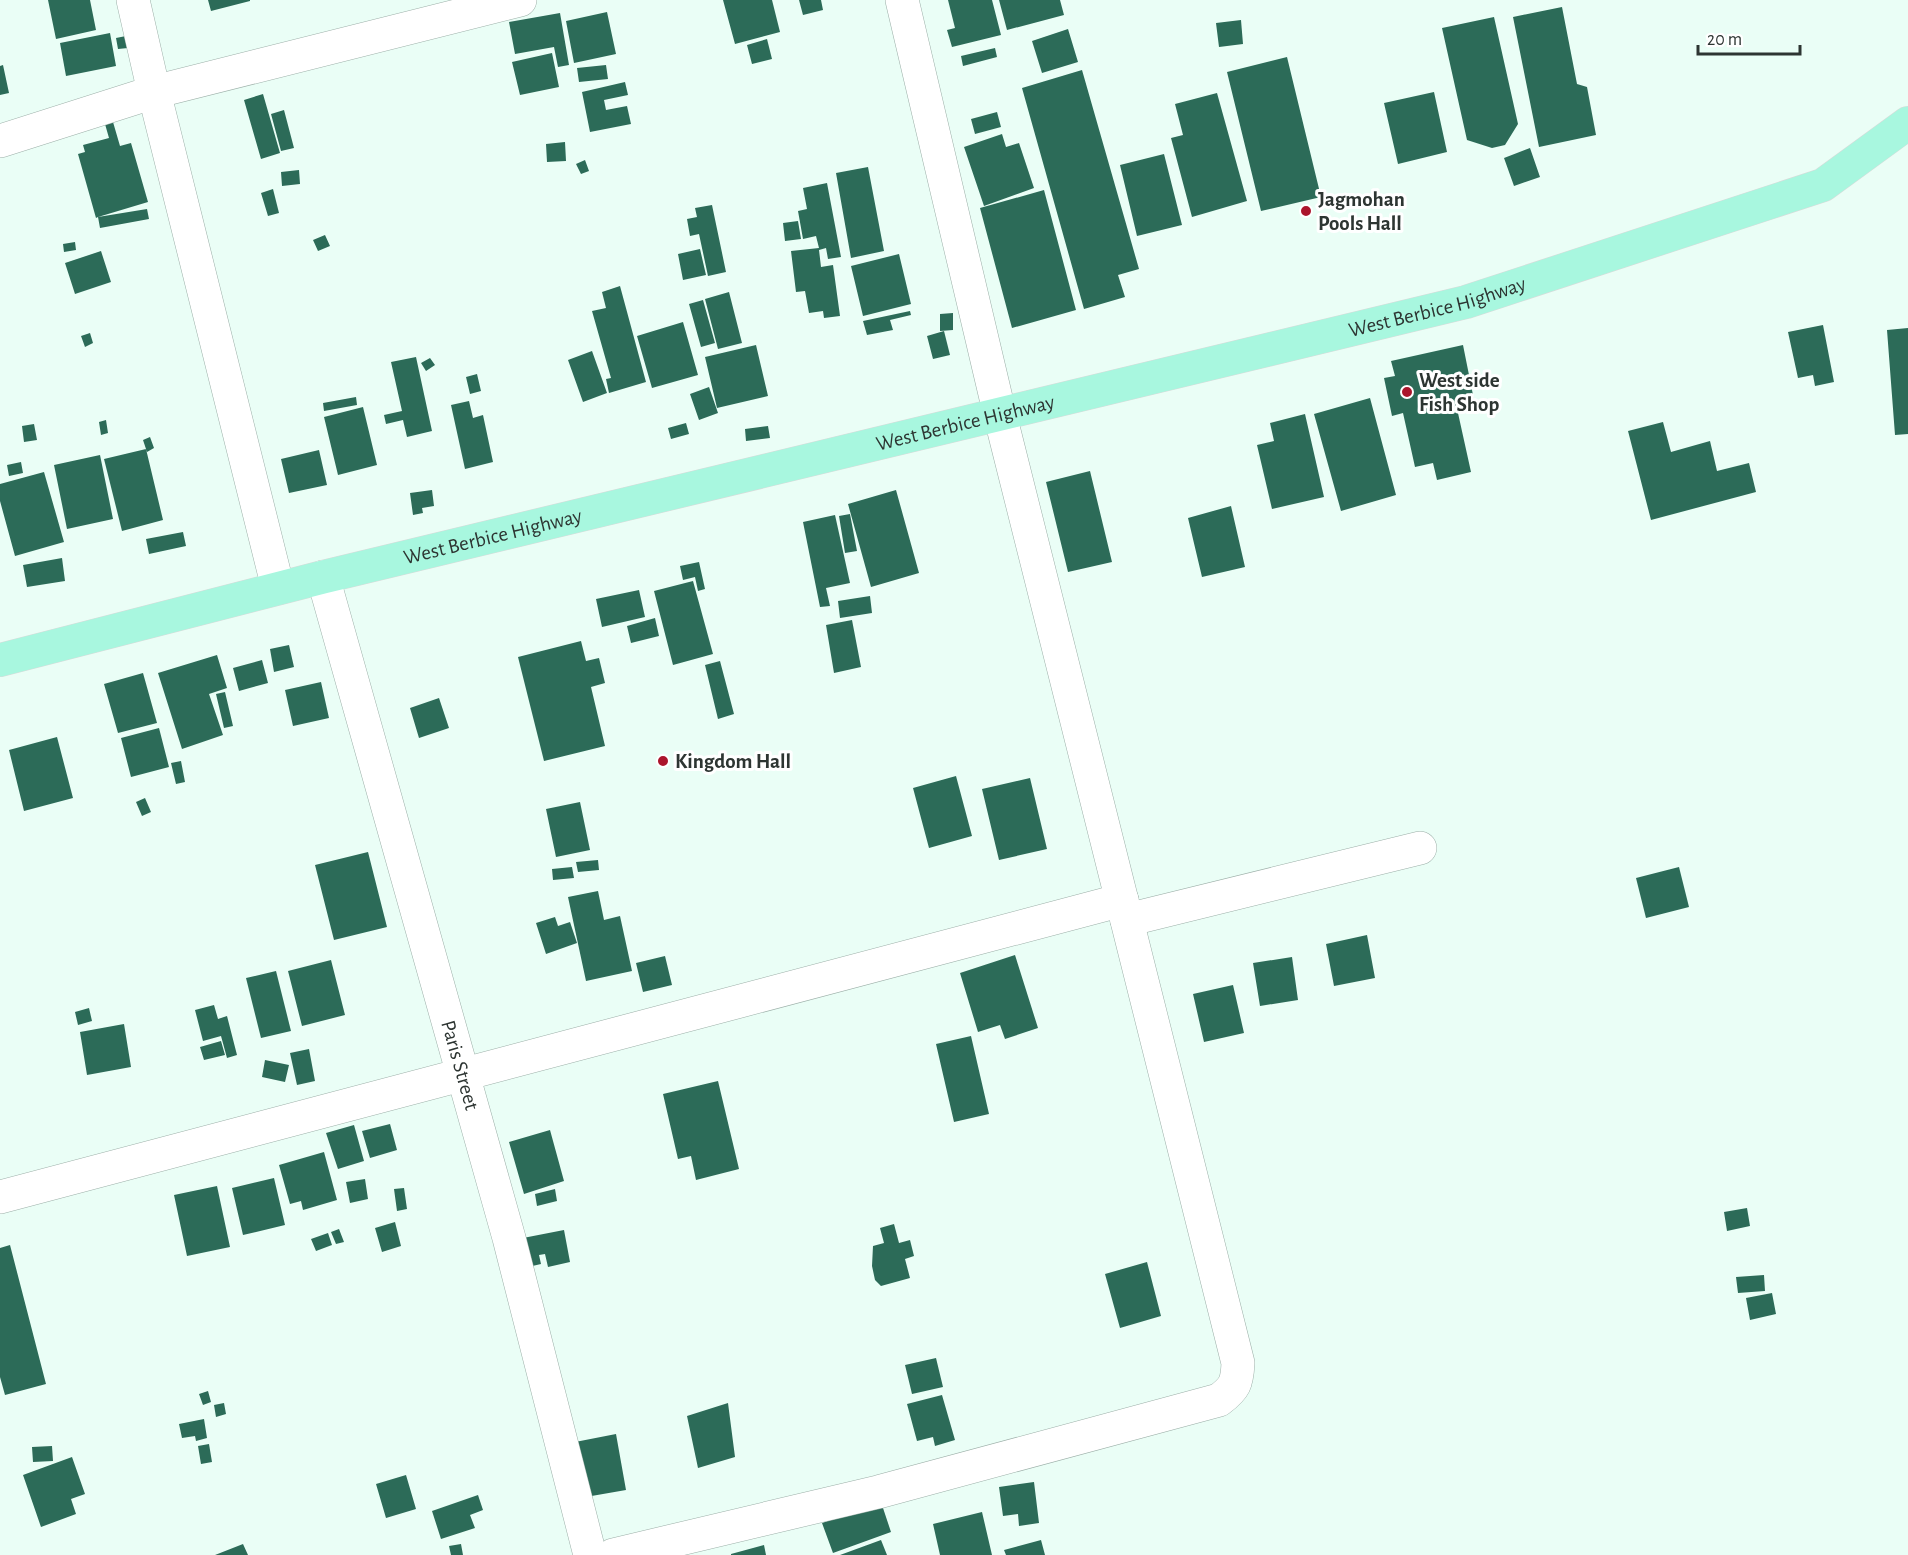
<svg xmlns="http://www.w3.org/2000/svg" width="1908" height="1555" font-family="'Alegreya Sans',sans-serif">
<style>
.building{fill:#2c6b58}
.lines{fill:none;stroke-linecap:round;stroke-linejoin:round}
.minor-casing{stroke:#9cafa8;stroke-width:34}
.major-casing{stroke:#d9dbda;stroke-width:34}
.minor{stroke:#fff;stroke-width:33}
.major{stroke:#a8f7df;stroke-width:33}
.poi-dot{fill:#ab152c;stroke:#fff;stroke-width:2}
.labels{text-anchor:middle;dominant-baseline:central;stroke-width:6;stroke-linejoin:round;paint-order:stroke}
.poi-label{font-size:21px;font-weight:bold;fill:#2d3532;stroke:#fff;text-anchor:start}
.street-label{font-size:21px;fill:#2d3532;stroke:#fff}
</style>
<rect width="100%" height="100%" fill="#eafef6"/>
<path class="building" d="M48,0H90L96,30L56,39Z
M208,0H250V1L211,11Z
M723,0H772L780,32L735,44Z
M799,0H821L823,10L803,15Z
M948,0H992L1001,35L952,47L947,30L955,28Z
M999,0H1060L1064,15L1007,30Z
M1562,7L1577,84L1587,87L1596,135L1539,147L1513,17Z
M607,12L616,54L574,63L566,21Z
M560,13L569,65L558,67L554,47L515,54L509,22Z
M1494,17L1518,124L1505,145L1492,148L1467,140L1442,28Z
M1241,20L1243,44L1219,47L1216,23Z
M1068,29L1078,62L1042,73L1032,41Z
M110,33L116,66L66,76L60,43Z
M126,36L128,48L118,49L116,38Z
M767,39L772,59L752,64L747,45Z
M995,48L997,57L963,66L961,56Z
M552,53L559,87L520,95L512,62Z
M1287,57L1321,197L1261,211L1227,72Z
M3,65L9,93L0,95V66Z
M606,65L608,79L579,82L577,68Z
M1082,70L1139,269L1118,275L1125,297L1084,309L1022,88Z
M625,82L628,95L604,100L606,110L627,106L631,124L590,132L582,92Z
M1434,92L1447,152L1398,164L1384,103Z
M1217,93L1247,201L1192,217L1171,138L1183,135L1175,104Z
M263,94L280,153L261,159L244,100Z
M284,110L294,148L281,151L271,114Z
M997,112L1001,127L975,134L971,119Z
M113,122L120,146L131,143L148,202L98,217L147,209L149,219L100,228L98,217L96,218L78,154L85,152L83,145L109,138L105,124Z
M1002,134L1006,147L1019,143L1034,188L984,206L964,147Z
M565,142L566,161L547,162L546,144Z
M1530,148L1540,177L1514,186L1504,158Z
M1164,154L1182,225L1137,236L1120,165Z
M585,160L589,171L581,174L576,164Z
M868,167L884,251L851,258L836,173Z
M299,170L300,184L282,186L281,172Z
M827,183L841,257L828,259L826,248L819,250L821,267L833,265L840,316L824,318L823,311L809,313L805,291L796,292L791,251L819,248L816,236L803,239L798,211L807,209L803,188Z
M273,189L279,213L268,216L261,193Z
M1044,190L1076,310L1012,328L980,208Z
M712,205L726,272L708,276L699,234L690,236L687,219L697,217L695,208Z
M798,221L801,239L785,241L783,223Z
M325,235L330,246L318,251L313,240Z
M75,242L76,250L64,252L63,244Z
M700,249L706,275L683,280L678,254Z
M101,251L111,282L75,294L65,263Z
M899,254L911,304L863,316L851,266Z
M620,286L646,382L609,393L606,379L611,378L592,311L606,308L602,292Z
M729,292L742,343L718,349L705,299Z
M703,300L715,343L701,347L689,304Z
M910,311L911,315L890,320L893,330L867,335L863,321Z
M953,313V330L940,331V314Z
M683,322L698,375L652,388L637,336Z
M1823,325L1834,382L1815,386L1813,375L1798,378L1788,332Z
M1908,328V434L1895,435L1887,330Z
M944,331L950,355L933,359L927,336Z
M90,333L93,343L85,347L81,336Z
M756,345L768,396L717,408L705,357Z
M1463,345L1474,400L1456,404L1471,472L1437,480L1433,463L1415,467L1403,413L1392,416L1384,378L1395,376L1391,361Z
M592,351L607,393L583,402L568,360Z
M416,357L432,431L407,437L403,420L386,424L384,415L402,411L391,362Z
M430,358L435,365L426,371L421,363Z
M477,374L481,391L470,394L466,377Z
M709,387L718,413L699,420L690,394Z
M356,397L357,405L324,411L323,403Z
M1370,398L1396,495L1341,511L1314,414Z
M469,401L473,418L483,415L493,462L465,469L451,405Z
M363,407L377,465L338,475L324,417Z
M1305,414L1324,497L1272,509L1257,445L1274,441L1270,423Z
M106,420L108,433L101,435L99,422Z
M1663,422L1671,452L1710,441L1717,471L1749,463L1756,492L1651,520L1628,431Z
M686,423L689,434L671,439L668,428Z
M34,424L37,440L24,442L22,426Z
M768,426L770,438L746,441L745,429Z
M150,437L154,448L147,452L143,440Z
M146,449L163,520L122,531L104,459Z
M319,450L327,485L289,493L281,459Z
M100,455L113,519L67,529L54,465Z
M21,462L23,473L9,476L7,465Z
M1090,471L1112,562L1068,572L1046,482Z
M44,472L64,542L15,556L0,501V484Z
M432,490L434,506L422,508L423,513L413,515L410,493Z
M896,490L919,573L871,587L848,504Z
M1231,506L1245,567L1202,577L1188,518Z
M850,514L857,551L845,553L839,516Z
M835,515L850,583L826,588L830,606L820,607L803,522Z
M183,532L186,546L149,554L146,539Z
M62,558L65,581L27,587L23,565Z
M699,562L705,589L698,591L695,577L683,580L680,566Z
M693,581L713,654L673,665L654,591Z
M639,590L645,617L602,627L596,599Z
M870,596L872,613L840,618L838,601Z
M655,618L659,636L631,643L627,626Z
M852,620L861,667L834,673L826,625Z
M581,641L586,661L599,658L605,683L591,687L605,746L544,761L518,657Z
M289,645L294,667L274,672L270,649Z
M217,655L227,688L209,694L223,735L182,749L158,673Z
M262,660L268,683L239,691L233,668Z
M720,661L734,714L718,719L705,665Z
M143,673L157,723L118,733L104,684Z
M321,682L329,718L293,726L285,690Z
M225,692L233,726L224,728L216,694Z
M439,698L449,728L419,738L410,708Z
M159,728L169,767L131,777L121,738Z
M57,737L73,798L24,811L9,750Z
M181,761L185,782L176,784L171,763Z
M956,776L972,836L929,848L913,788Z
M1030,778L1047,849L999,860L982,789Z
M145,798L151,812L142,816L136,802Z
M580,802L590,850L556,857L546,809Z
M368,852L387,927L334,940L315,865Z
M598,860L599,870L578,872L576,862Z
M572,867L574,878L553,880L552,869Z
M1679,867L1689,907L1646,918L1636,878Z
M598,891L604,920L620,916L632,971L586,981L568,897Z
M555,917L558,926L570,922L577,943L546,954L536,923Z
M1367,935L1375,978L1334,986L1326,944Z
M1015,955L1038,1028L1005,1039L1000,1025L978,1032L960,973Z
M665,956L672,985L643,992L636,963Z
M1292,957L1298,1000L1260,1006L1253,963Z
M331,960L345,1015L302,1026L288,971Z
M276,971L291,1031L261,1038L246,978Z
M1233,985L1244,1033L1204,1042L1193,994Z
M214,1005L218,1019L227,1016L237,1055L227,1058L221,1036L203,1041L195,1010Z
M89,1008L92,1021L78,1025L75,1012Z
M124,1024L131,1067L87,1075L80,1032Z
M971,1036L989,1114L954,1122L936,1044Z
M221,1041L225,1055L204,1060L200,1047Z
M309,1049L315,1081L297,1085L290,1053Z
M265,1060L289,1065L285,1082L262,1077Z
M718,1081L739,1169L696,1180L691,1156L678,1159L663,1094Z
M390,1124L397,1150L370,1158L362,1131Z
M354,1125L364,1161L338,1169L326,1133Z
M550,1130L564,1181L524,1194L509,1142Z
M324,1152L337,1200L303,1210L301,1201L290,1204L279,1165Z
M274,1178L285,1225L243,1235L232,1188Z
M365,1179L368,1199L350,1203L346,1182Z
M217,1186L230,1247L187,1256L174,1195Z
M404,1188L407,1209L397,1211L394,1189Z
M555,1189L557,1201L537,1206L535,1194Z
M1747,1208L1750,1226L1727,1231L1724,1212Z
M395,1222L401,1246L382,1252L375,1228Z
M894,1224L899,1243L910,1240L914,1256L905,1259L910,1278L881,1286L875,1280L872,1266L873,1246L884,1243L880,1228Z
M339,1229L344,1242L336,1244L331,1232Z
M564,1230L570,1262L548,1267L545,1254L539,1255L541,1264L528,1267L523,1238Z
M328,1233L332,1245L316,1251L311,1239Z
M10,1245L46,1384L5,1395L0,1377V1248Z
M1147,1262L1161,1316L1120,1328L1105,1274Z
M1764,1275L1765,1291L1738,1293L1736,1277Z
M1772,1293L1776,1314L1750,1320L1746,1298Z
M936,1358L943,1387L912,1394L905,1365Z
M208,1391L211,1402L203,1405L199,1394Z
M942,1395L955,1440L935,1446L933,1437L917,1441L907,1404Z
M224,1403L226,1414L216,1417L214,1405Z
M728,1403L735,1457L698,1468L687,1416Z
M204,1419L207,1438L196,1441L195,1436L182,1438L179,1424Z
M616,1434L626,1490L580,1498L570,1443Z
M209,1444L212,1462L201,1464L198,1446Z
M52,1446L53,1461L33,1462L32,1447Z
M72,1457L85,1494L71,1499L76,1514L41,1527L23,1475Z
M406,1475L416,1509L386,1518L376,1484Z
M1034,1482L1039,1523L1019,1526L1018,1514L1003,1516L999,1487Z
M478,1495L483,1510L470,1515L475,1528L441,1539L432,1511Z
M881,1502L891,1532L833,1553L822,1523Z
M982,1512L992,1555H940L933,1524Z
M881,1540L887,1555H840Z
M1041,1540L1045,1555H1006L1004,1550Z
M243,1544L248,1555H215Z
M461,1544L463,1555H451L449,1546Z
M764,1545L766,1555H731V1554Z"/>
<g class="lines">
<g class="minor-casing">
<g id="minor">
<path d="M133,0L154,92L278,588"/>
<path d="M0,141L154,92L520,0"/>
<path id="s1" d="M323,577L509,1238L590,1555"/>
<path d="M1127,920L1420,848"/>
<path d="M0,1197L1122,900"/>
<path d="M613,1555L878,1492L1219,1400C1235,1388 1237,1383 1238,1363L1000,415L902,0"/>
</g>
</g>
<g class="major-casing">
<g id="major">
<path id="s2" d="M0,660L323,577L1466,302L1823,185L1908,123"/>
</g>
</g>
<use href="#minor" class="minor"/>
<use href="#major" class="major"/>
</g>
<g class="poi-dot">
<circle cx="1306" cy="211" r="6"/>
<circle cx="1407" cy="392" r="6"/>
<circle cx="663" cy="761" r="6"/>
</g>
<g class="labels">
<g class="poi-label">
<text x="1318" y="199">Jagmohan<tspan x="1318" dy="24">Pools Hall</tspan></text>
<text x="1419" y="380">West side<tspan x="1419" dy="24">Fish Shop</tspan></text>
<text x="675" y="761">Kingdom Hall</text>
</g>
<g class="street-label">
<text stroke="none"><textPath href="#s2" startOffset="1480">West Berbice Highway</textPath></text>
<text stroke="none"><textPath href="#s2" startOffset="994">West Berbice Highway</textPath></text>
<text stroke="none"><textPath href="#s2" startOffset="508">West Berbice Highway</textPath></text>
<text stroke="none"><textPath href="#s1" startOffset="507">Paris Street</textPath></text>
</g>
</g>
<path d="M1698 45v9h102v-9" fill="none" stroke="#2d3532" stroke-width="3"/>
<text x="1707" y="45" font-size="18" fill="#2d3532" stroke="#ffffff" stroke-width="4.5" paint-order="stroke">20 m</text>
</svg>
